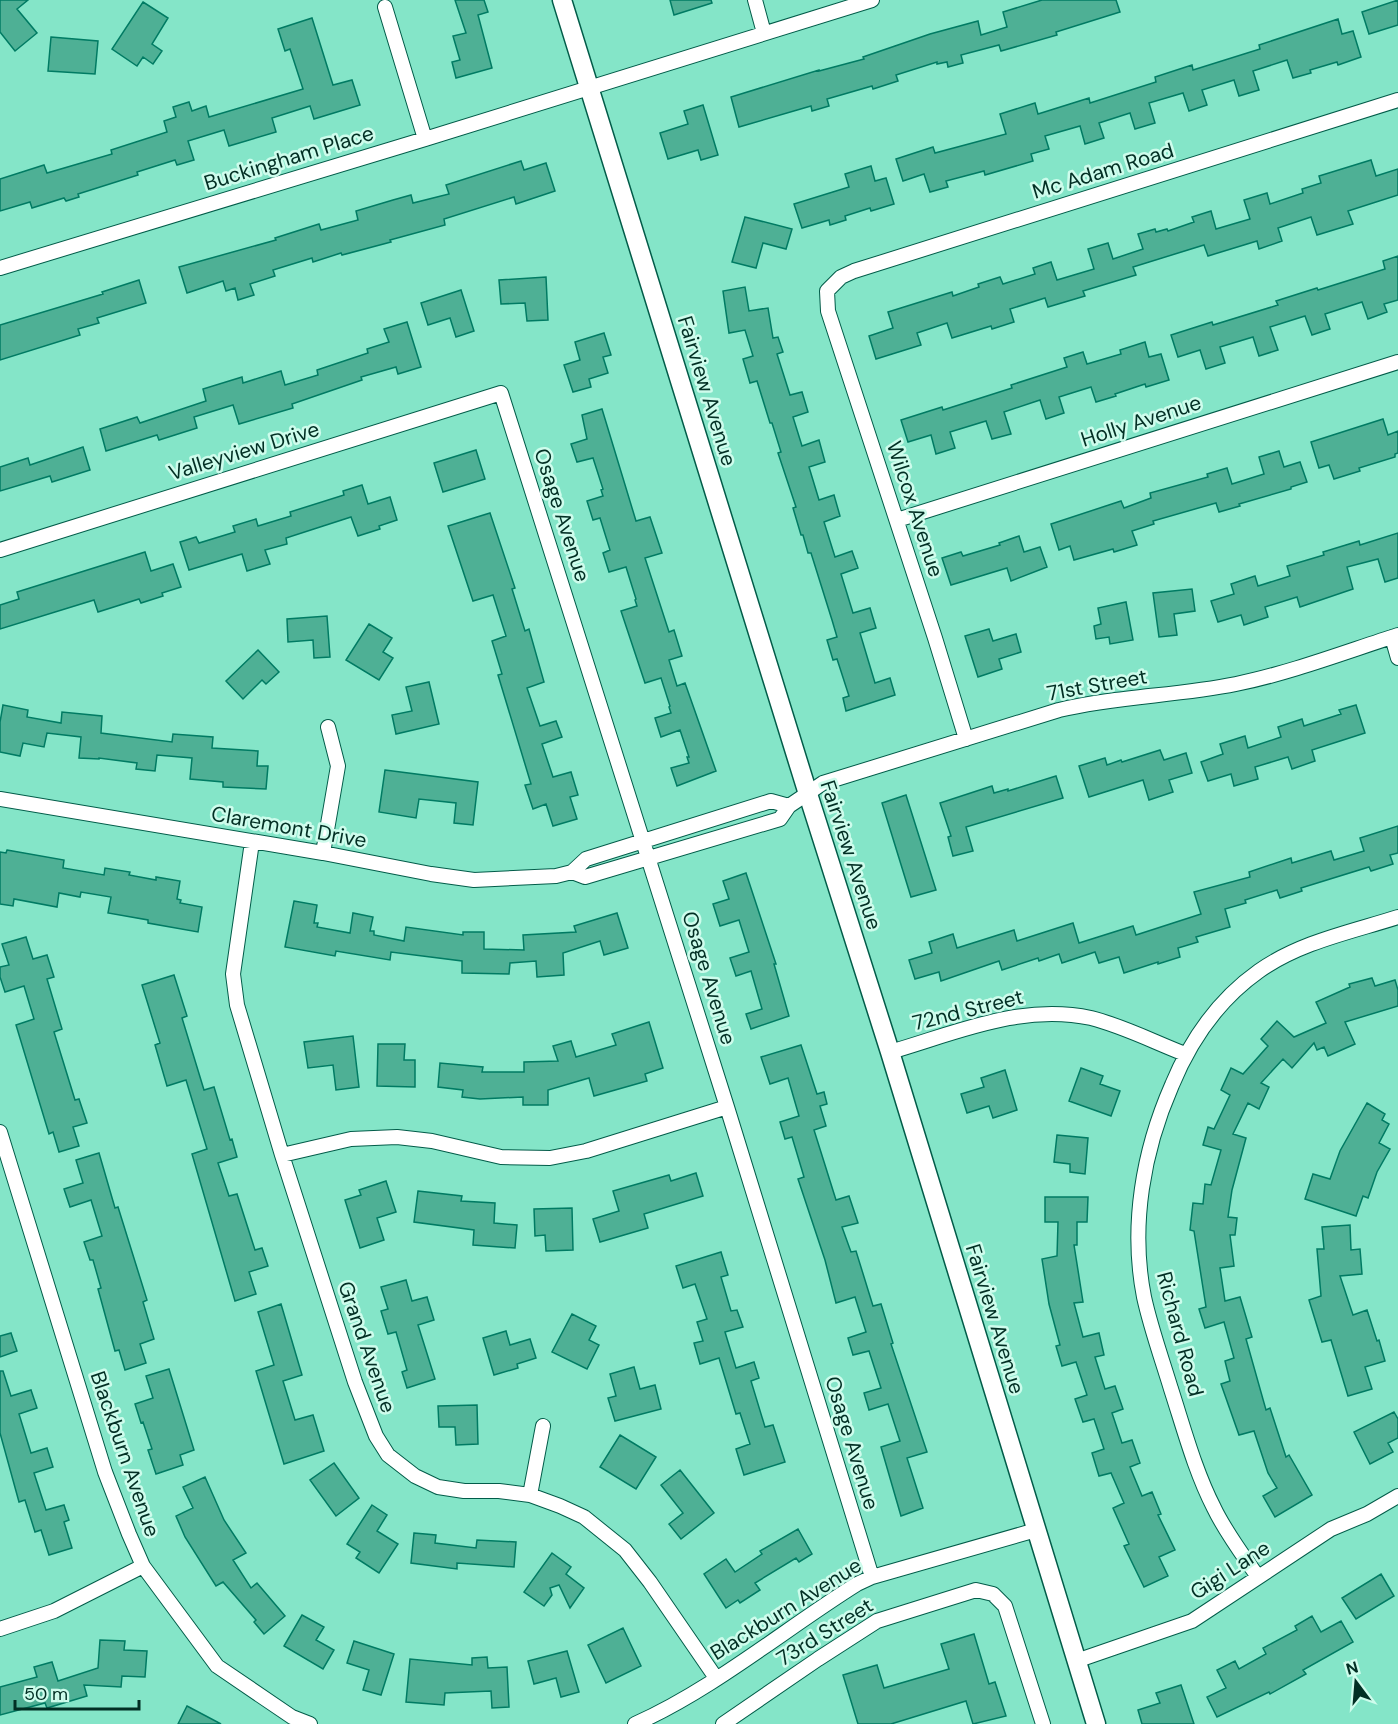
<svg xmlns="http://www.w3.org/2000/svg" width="1398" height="1724" font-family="'DM Sans',sans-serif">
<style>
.building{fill:#4eb095;stroke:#007b63;stroke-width:1.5}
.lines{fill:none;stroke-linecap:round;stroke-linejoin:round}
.street-casing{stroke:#025c49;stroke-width:16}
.secondary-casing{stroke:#025c49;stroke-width:21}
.street{stroke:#fff;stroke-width:14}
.secondary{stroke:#fff;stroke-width:18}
.labels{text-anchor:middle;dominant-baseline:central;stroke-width:5;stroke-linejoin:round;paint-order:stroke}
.street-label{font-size:21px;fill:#022f24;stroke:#cefcec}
</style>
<rect width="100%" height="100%" fill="#84e5c8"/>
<path class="building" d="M0,0H28L17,9L37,33L15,51L0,32Z
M455,0H484L488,12L478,15L492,68L456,78L452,62L460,60L453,36L466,33Z
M670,0H711L712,3L674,15Z
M1042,0H1116L1120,12L1056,32L1057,35L1001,51L999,45L961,55L963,63L948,67L947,62L937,64V62L896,75L898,81L873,89L872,86L827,99L829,106L812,111L811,106L739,127L731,97L819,70V71L864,59L863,57L930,34L978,21L981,35L1007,27L1003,12Z
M1398,0V25L1369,34L1362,12Z
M143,2L168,18L152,44L162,51L153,64L143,57L137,66L112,49Z
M312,18L333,85L352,80L360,105L314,119L310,106L272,118L276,132L229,146L224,130L188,141L194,160L177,165L175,160L137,172L138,175L78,194L79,197L66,201L64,198L32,208L30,202L0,211V179L44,165L47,173L112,154L111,150L167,132L164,121L176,117L173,107L189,102L192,111L206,106L209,117L303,89L290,49L285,51L278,29Z
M1338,19L1342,34L1353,31L1361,57L1338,65L1337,62L1310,70L1311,73L1293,78L1287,60L1253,71L1259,90L1239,96L1234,80L1202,90L1207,105L1189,111L1183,93L1149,103L1155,123L1135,129L1130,113L1099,123L1104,138L1085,144L1080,126L1045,136L1049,149L1031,154L1033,161L985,175L984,171L946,181L948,187L930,192L924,174L903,181L896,159L933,147L935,153L1006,134L1000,114L1035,103L1038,114L1089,98L1090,103L1156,82L1155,77L1192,65L1193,70L1260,49L1259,45Z
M51,37L98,41L95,74L48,71Z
M703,105L718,155L701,160L698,150L668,159L660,133L688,124L684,111Z
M1371,160L1376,176L1398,169V195L1348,211L1353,224L1317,235L1311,217L1278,228L1282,241L1259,249L1257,241L1208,256L1204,245L1133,267L1136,275L1083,291L1085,296L1048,307L1045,298L1010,309L1014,322L992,329L991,326L952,338L947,323L917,333L921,345L876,359L869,336L893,328L888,312L952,292L953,296L979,287L978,284L1000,277L1003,284L1035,274L1033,268L1051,262L1057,280L1094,269L1088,249L1108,243L1113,259L1143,249L1138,234L1155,229L1156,232L1167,229L1168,231L1194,222L1192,217L1211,211L1216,229L1250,219L1244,200L1267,193L1270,204L1303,193L1302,189L1321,183L1319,176Z
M521,161L524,170L546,163L555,191L516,204L514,197L444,219L445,225L390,240L391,242L342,255L341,253L313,262L312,258L273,270L275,276L250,284L254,295L238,300L235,288L226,291L223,281L187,293L179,267L276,240L275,238L319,224L321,230L358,220L356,211L393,200L411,195L413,203L449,194L446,185Z
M871,166L875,181L886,178L894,204L871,211L870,208L845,216L846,220L830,225L829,220L802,228L794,204L849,187L845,174Z
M745,217L792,229L786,249L763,243L756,268L732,262Z
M1398,256V300L1384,304L1387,312L1368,319L1362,302L1325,314L1330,329L1312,335L1305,316L1270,327L1278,350L1259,356L1253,337L1220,347L1225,363L1206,369L1200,350L1178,357L1171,335L1212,322L1213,325L1278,305L1276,301L1317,288L1318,290L1385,269L1383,261Z
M546,277L548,320L527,321L525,303L501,304L499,280Z
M139,280L146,303L97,318L99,323L78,329L80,335L0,360V325L103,294L102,292Z
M745,287L749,311L768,308L773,338L778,337L783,352L777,354L790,395L802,392L808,412L793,417L802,446L819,440L825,462L809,467L819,500L834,495L840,516L824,522L835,557L852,551L858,568L841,574L853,613L870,608L876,628L860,633L875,683L890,678L895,695L846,711L843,698L849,696L837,659L833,660L827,640L837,637L832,620L811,553H808L803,535H801L793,508L796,507L778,453L781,452L772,423H770L757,381L750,383L743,359L753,356L745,330L729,333L723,291Z
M461,290L474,331L456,337L450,318L428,325L421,303Z
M407,322L421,367L398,374L396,367L361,377L362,380L292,404L293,408L239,424L233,405L194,417L197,428L159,440L157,435L106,451L100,429L137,417L140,423L206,401L203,389L242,377L243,383L281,371L285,385L318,375L317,370L368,353L367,349L389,342L384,329Z
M604,333L611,355L603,357L608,373L589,379L591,387L573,392L564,365L580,360L575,342Z
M1145,342L1149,357L1161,354L1169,380L1146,387L1145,384L1115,394L1116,396L1096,402L1091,387L1059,397L1064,413L1046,419L1040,400L1004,412L1011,434L992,439L986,421L950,432L955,448L936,454L931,435L908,442L901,420L942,407L943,410L1012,388L1011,385L1067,367L1064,358L1083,352L1087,364L1121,354L1120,350Z
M602,409L636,521L650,517L662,553L645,558L669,632L674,630L682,656L669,660L677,686L685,683L716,771L677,786L671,768L689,763L687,757H689L680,730L661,737L655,718L671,713L669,707L670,706L661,678L645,683L621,611L637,606L635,600L636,599L626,567L609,572L603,553L610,550L600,518L593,520L587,501L603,496L601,490L603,489L593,458L577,462L571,444L587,439L582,415Z
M1383,419L1388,435L1398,431V453L1395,454V457L1359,468L1360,471L1334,479L1329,465L1319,468L1311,442Z
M83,447L90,470L52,482L50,476L0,491V467L28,458L30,465Z
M476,450L485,479L443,492L434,463Z
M1279,451L1284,467L1300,462L1307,482L1291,487V489L1239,504L1240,506L1219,512L1216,503L1153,521L1154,524L1132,531L1137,545L1114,552L1113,549L1074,560L1070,546L1059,550L1051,524L1121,501L1124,508L1151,498L1150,493L1208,477L1207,474L1227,468L1232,484L1264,474L1259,457Z
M362,485L368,504L390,497L397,520L379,526L380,529L358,536L351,517L286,538L287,544L265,550L270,564L247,571L242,554L189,570L180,542L196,537L199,543L235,532L233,526L256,519L258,526L291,516L290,512L344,495L343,491Z
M490,513L515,588L512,589L525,631L529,629L544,682L527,688L540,726L556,721L562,737L542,744L553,777L571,772L578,795L570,797L577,819L553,826L546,804L533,809L525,785L531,784L498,675L502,674L492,641L506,636L493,595L473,601L448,526Z
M1398,533V578L1385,582L1378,559L1347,567L1353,589L1300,607L1297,597L1265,607L1268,617L1244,625L1241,615L1218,622L1211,601L1234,594L1231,584L1255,576L1258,586L1290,576L1287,566L1324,555L1323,552L1359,541L1360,545Z
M1019,536L1024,552L1040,547L1047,567L1011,581L1007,568L951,585L942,558L961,552L963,556L1000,545L999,543Z
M145,552L151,571L173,564L181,587L162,593L163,596L141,603L139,599L98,612L94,600L0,629V605L19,599L17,592Z
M1192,589L1195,611L1174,614L1177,635L1159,637L1153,593Z
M1126,602L1133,640L1110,644L1109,637L1096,639L1094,626L1101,624L1098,608Z
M327,616L330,657L314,658L313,640L288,642L287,619Z
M369,624L392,638L383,652L393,658L379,680L346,660Z
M989,629L993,641L1016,634L1021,652L999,659L1002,669L978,677L965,636Z
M258,650L279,672L266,684L262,680L243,699L226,681Z
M429,682L439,724L396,734L392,715L412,711L406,687Z
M3,705L28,710L27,717L61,723L62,712L102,716L101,733L172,742L173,734L213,737L212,748L258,751L257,766H268L266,789L223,787V782L190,779L192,758L157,755L155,771L136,769L137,763L99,758V759L79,758L81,737L47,733L44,747L23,743L20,756L0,752V722Z
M1356,705L1365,733L1312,750L1315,761L1292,769L1288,757L1255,767L1258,779L1234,786L1231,774L1208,781L1201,762L1223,754L1220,744L1245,736L1248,748L1281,737L1278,727L1302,719L1304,726L1341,714L1339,710Z
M1160,750L1164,760L1186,753L1192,773L1169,780L1173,792L1149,800L1143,780L1089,797L1079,766L1105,758L1107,765L1121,760L1122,762Z
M385,770L478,782L473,825L454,823L456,803L419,799L416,818L379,812Z
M1056,776L1063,798L966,827L973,851L953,856L948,837L951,836L940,803L992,786L994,793L1008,789V791Z
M906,795L936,890L911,897L882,803Z
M1398,826V853L1390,855L1393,864L1371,871L1369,867L1301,888L1302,891L1280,898L1277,890L1245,900L1246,903L1225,909L1230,927L1196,937L1198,942L1178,948L1180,957L1158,964V962L1124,973L1119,957L1099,963L1095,952L1062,963L1059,954L1039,961L1038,958L1002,970L999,961L941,981L939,972L915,979L909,960L932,953L929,942L953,934L957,948L1014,930L1017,941L1073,923L1079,943L1133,926L1136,935L1201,914L1194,892L1250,877L1249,872L1291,858L1292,863L1331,851L1334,860L1364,851L1360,838Z
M7,850L64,860L63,868L104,875L105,868L130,872L129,875L156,880V877L180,881L177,899L181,900L180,903L202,907L198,932L148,923V920L108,913L111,897L81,892L80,897L59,893L57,907L14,899L13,906L0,904V852L6,853Z
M746,873L776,964H774L789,1016L751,1029L746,1014L762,1009L751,971L736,976L730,958L749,952L739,920L720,926L713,904L729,899L723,881Z
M294,901L317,905L314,923H318L317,927L350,933L353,913L373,917L370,931H374V935L404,941L406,927L463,935V932H484V949L524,950L523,935L576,932L574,926L617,913L628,948L604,955L600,941L563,953L564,975L537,977L536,961L510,963L509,974L462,973V961L391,952L390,960L336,951L335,956L285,947Z
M26,937L33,959L47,955L54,977L47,979L62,1029L54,1032L75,1100L79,1099L87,1123L73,1127L79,1146L59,1152L53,1132L49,1134L16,1025L34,1019L24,986L5,992L0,977V967L9,965L2,944Z
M174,975L187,1016L182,1018L204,1090L214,1087L230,1140L232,1139L237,1157L218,1163L229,1196L237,1194L255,1250L262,1248L268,1266L249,1272L256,1294L235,1301L192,1154L207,1149L186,1080L167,1086L155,1045L160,1043L142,985Z
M1372,978L1375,986L1395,980L1398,990V1006L1345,1022L1355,1044L1328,1056L1324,1047L1317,1050L1314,1043L1292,1068L1283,1059L1261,1083L1269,1087L1259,1109L1248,1103L1233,1134L1246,1138L1232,1190L1228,1217L1237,1218L1235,1235H1230L1234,1266L1220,1268L1225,1301L1240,1297L1252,1337L1246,1339L1266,1410L1270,1408L1286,1457L1289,1455L1312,1495L1275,1517L1263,1496L1277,1488L1268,1473L1254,1431L1239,1435L1221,1384L1230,1381L1225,1361L1234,1358L1224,1322L1205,1328L1199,1309L1206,1307L1194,1231L1190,1230L1193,1203L1203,1204L1205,1184L1211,1185L1221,1150L1203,1145L1208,1127L1214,1129L1230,1095L1221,1090L1231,1068L1243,1074L1268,1046L1261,1039L1277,1021L1294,1037L1326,1023L1316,1002L1350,987L1349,984Z
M649,1022L663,1068L645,1074L647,1081L594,1096L589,1078L548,1090V1105H523V1097L480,1099L462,1097L463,1090L438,1087L440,1063L483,1067L482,1072H524V1062L558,1061L553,1046L571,1041L576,1057L616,1045L612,1034Z
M353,1036L359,1087L336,1090L333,1065L308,1068L304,1042Z
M378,1044H405L404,1060H415V1087L377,1086Z
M801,1045L817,1094L824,1092L827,1104L820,1106L826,1126L814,1130L836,1200L849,1196L858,1223L842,1227L851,1252L856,1251L873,1306L881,1304L893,1343L891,1344L927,1452L907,1458L923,1508L901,1516L881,1447L900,1441L888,1404L869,1410L864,1393L881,1388L869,1351L853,1355L848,1338L866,1332L855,1297L836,1303L825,1260L798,1179L804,1177L792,1137L785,1139L780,1122L799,1116L788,1078L770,1084L761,1057Z
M1081,1068L1103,1076L1100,1084L1120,1091L1111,1116L1069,1101Z
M1005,1070L1017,1110L993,1118L989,1106L967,1113L961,1094L984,1087L981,1078Z
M1367,1103L1385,1114L1382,1120L1389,1124L1379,1143L1390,1149L1377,1172L1368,1198L1363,1196L1356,1216L1305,1199L1313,1174L1330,1179L1340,1151Z
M1057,1135L1088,1138L1085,1174L1070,1172V1164L1054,1162Z
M99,1153L115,1208L118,1207L147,1300L143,1302L154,1339L140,1344L146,1363L125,1370L119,1350L115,1351L98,1289L101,1288L93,1260H90L84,1242L102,1236L91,1200L70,1207L64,1189L83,1183L76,1160Z
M696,1173L703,1196L644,1214L648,1228L600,1242L593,1219L619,1211L613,1191L669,1175L671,1181Z
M386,1181L396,1212L377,1218L384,1240L360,1248L345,1200L361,1195L359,1190Z
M418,1191L462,1196L461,1201L495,1203L494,1223L517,1225L515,1248L473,1245L474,1230L414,1222Z
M1045,1197H1088L1087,1222H1077V1245H1074L1083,1302L1074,1303L1083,1337L1099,1333L1104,1355L1095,1357L1105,1389L1115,1386L1123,1409L1112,1413L1122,1443L1132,1440L1140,1463L1130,1467L1142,1496L1152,1492L1161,1514L1158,1515L1175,1550L1159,1557L1168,1576L1144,1587L1124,1546L1129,1544L1113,1508L1124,1503L1111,1473L1099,1476L1092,1453L1104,1449L1094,1419L1083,1422L1075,1399L1087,1395L1076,1362L1062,1366L1056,1346L1060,1345L1049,1304L1042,1259L1057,1256L1058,1222H1045Z
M572,1208L573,1250L546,1251L545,1235L535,1236L534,1209Z
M1350,1225L1351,1250L1360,1249L1362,1274L1340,1276L1353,1315L1367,1310L1377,1341L1379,1340L1385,1361L1365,1367L1372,1389L1348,1396L1331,1340L1322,1342L1309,1300L1321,1296L1317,1249H1324L1322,1227Z
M721,1252L728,1275L721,1277L731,1311L737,1310L743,1327L725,1332L736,1368L754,1362L759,1378L751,1381L765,1427L773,1425L785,1462L744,1475L736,1449L750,1444L740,1413L736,1414L719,1358L700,1364L694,1343L703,1341L697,1322L707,1319L695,1284L683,1288L676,1266Z
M406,1280L412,1301L427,1297L434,1320L418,1325L435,1379L407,1388L402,1372L407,1370L396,1332L388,1334L381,1311L388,1309L381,1287Z
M281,1304L302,1375L283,1381L295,1420L313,1415L324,1451L284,1464L256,1371L274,1365L258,1312Z
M572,1314L596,1326L589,1340L599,1345L587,1369L552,1352Z
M506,1331L510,1345L530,1339L536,1358L517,1364L518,1368L494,1375L483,1338Z
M11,1333L17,1351L0,1357V1336Z
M634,1367L640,1389L655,1385L661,1409L615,1421L608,1398L616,1396L610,1374Z
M169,1369L194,1450L180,1455L183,1465L156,1474L148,1450L152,1449L143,1422L141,1423L135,1404L153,1398L146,1376Z
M0,1371H3L11,1396L31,1390L37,1408L19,1414L31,1453L47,1448L53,1467L34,1473L46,1510L64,1505L69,1520L64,1522L72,1548L49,1555L41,1530L35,1532L25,1500L19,1502L0,1433Z
M477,1405L478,1444L456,1445L455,1427H439L438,1406Z
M1394,1412L1398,1419V1438L1388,1443L1393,1452L1370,1464L1354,1432Z
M620,1435L656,1457L636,1489L600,1467Z
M334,1463L359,1498L336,1516L310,1480Z
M680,1470L714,1513L681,1539L669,1524L683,1513L661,1485Z
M205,1477L224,1520L246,1553L233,1560L251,1588L257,1583L285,1616L264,1634L254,1622L256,1620L223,1582L216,1586L185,1537L176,1516L193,1508L183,1487Z
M372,1505L387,1515L377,1531L398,1544L379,1573L356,1558L360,1552L347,1544Z
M798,1529L812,1554L799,1562L796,1558L755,1583L760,1590L740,1603L738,1600L726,1608L704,1574L726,1559L735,1572L762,1554L760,1551Z
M414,1533L436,1535L435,1543L476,1548L477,1540L516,1542L514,1567L457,1563V1569L411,1563Z
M552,1553L571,1567L566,1574L584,1588L570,1608L559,1585L550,1588L552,1595L544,1606L524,1592Z
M1381,1574L1394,1596L1356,1619L1342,1598Z
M302,1615L324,1627L316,1640L334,1650L323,1669L284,1646Z
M1312,1616L1321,1632L1341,1621L1353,1642L1303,1670L1306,1674L1270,1694L1269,1692L1217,1717L1207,1697L1226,1688L1217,1670L1235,1661L1239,1669L1266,1654L1263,1648L1297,1630L1295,1626Z
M623,1628L641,1666L606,1683L588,1645Z
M974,1634L989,1684L995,1682L1006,1716L973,1724L966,1701L891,1724H858L843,1675L877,1665L884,1688L949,1669L941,1644Z
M100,1640L125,1641L124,1650L147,1651L145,1677L122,1676L121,1687L84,1685L87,1696L47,1708L45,1703L0,1715V1687L37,1677L34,1667L52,1662L58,1681L98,1668Z
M354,1641L394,1654L381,1695L363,1690L369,1670L347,1663Z
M567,1651L579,1692L561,1697L556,1678L534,1684L528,1661Z
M487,1657L488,1668L507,1667L509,1707L492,1708L491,1691L445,1693L444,1705L406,1702L410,1659L472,1665V1658Z
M1181,1685L1194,1724H1142L1138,1710L1160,1703L1156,1693Z
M187,1706L221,1724H178Z"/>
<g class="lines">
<g class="street-casing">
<path id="street" d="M755,0L764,33
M385,7L425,139
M0,268L425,139L872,0
M897,520L1398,362
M0,550L501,393L727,1107L872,1577
M1392,637L1398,658
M966,739L935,638L828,311L827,291L841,277L854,271L1398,100
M0,799L323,853L431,874L474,880L556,876L572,872L586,859L771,801L789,806
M252,842L233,974L237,1005L282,1155L355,1382L376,1436L388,1455L415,1476L438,1487L464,1491H499L530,1495L560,1506L584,1517L625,1550L650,1582L716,1678
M323,853L338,766L328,727
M572,872L585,877L780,819L789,806L823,783L1059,710C1117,696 1177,696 1236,684C1290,673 1345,652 1398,635
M890,1052C956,1033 1021,1003 1091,1018C1123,1026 1154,1042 1185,1054
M0,1132L105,1472L129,1534L143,1566L217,1666L292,1717L310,1724
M282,1155L351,1139L397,1137L432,1141L501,1157L550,1158L586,1151L727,1107
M530,1495L543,1426
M1258,1577C1243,1555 1226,1533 1214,1508C1195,1471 1184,1429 1171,1389C1162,1359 1151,1329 1144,1297C1130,1226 1143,1151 1172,1085C1191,1039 1218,1000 1259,971C1300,942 1351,932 1398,917
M0,1629L54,1611L143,1566
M1076,1661L1192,1621L1331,1529L1367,1514L1398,1496
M635,1724C712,1690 785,1629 857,1584L872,1577L1036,1530
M723,1724L818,1659L877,1621L976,1590L993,1594L1005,1606L1043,1724"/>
</g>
<g class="secondary-casing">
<path id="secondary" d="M562,0L808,794L890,1052L1096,1724"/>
</g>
<use href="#street" class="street"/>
<use href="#secondary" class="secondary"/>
</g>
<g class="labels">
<g class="street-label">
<text transform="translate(289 158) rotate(-17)">Buckingham Place</text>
<text transform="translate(1103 171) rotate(-17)">Mc Adam Road</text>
<text transform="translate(707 391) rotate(73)">Fairview Avenue</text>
<text transform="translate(1141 421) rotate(-18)">Holly Avenue</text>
<text transform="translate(244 451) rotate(-17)">Valleyview Drive</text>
<text transform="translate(915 509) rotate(72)">Wilcox Avenue</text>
<text transform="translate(562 515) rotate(72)">Osage Avenue</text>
<text transform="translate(1097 685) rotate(-10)">71st Street</text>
<text transform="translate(289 827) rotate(10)">Claremont Drive</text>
<text transform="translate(851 855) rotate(72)">Fairview Avenue</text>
<text transform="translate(709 978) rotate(73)">Osage Avenue</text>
<text transform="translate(968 1010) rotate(-14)">72nd Street</text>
<text transform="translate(995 1319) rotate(73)">Fairview Avenue</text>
<text transform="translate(1180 1334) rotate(75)">Richard Road</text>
<text transform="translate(367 1347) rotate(71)">Grand Avenue</text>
<text transform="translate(852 1443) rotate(73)">Osage Avenue</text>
<text transform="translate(125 1454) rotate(71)">Blackburn Avenue</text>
<text transform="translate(1230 1570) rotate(-33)">Gigi Lane</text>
<text transform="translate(786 1609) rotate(-32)">Blackburn Avenue</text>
<text transform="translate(825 1632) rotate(-32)">73rd Street</text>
</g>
</g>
<g transform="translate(1356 1682) rotate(344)" stroke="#cefcec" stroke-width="4.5" paint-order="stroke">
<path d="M0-4.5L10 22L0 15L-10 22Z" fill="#022f24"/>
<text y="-9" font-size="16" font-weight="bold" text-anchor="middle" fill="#022f24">N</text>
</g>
<path d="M15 1700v9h124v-9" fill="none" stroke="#022f24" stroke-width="3"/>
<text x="24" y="1700" font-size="18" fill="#022f24" stroke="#cefcec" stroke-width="4.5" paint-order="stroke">50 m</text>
</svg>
